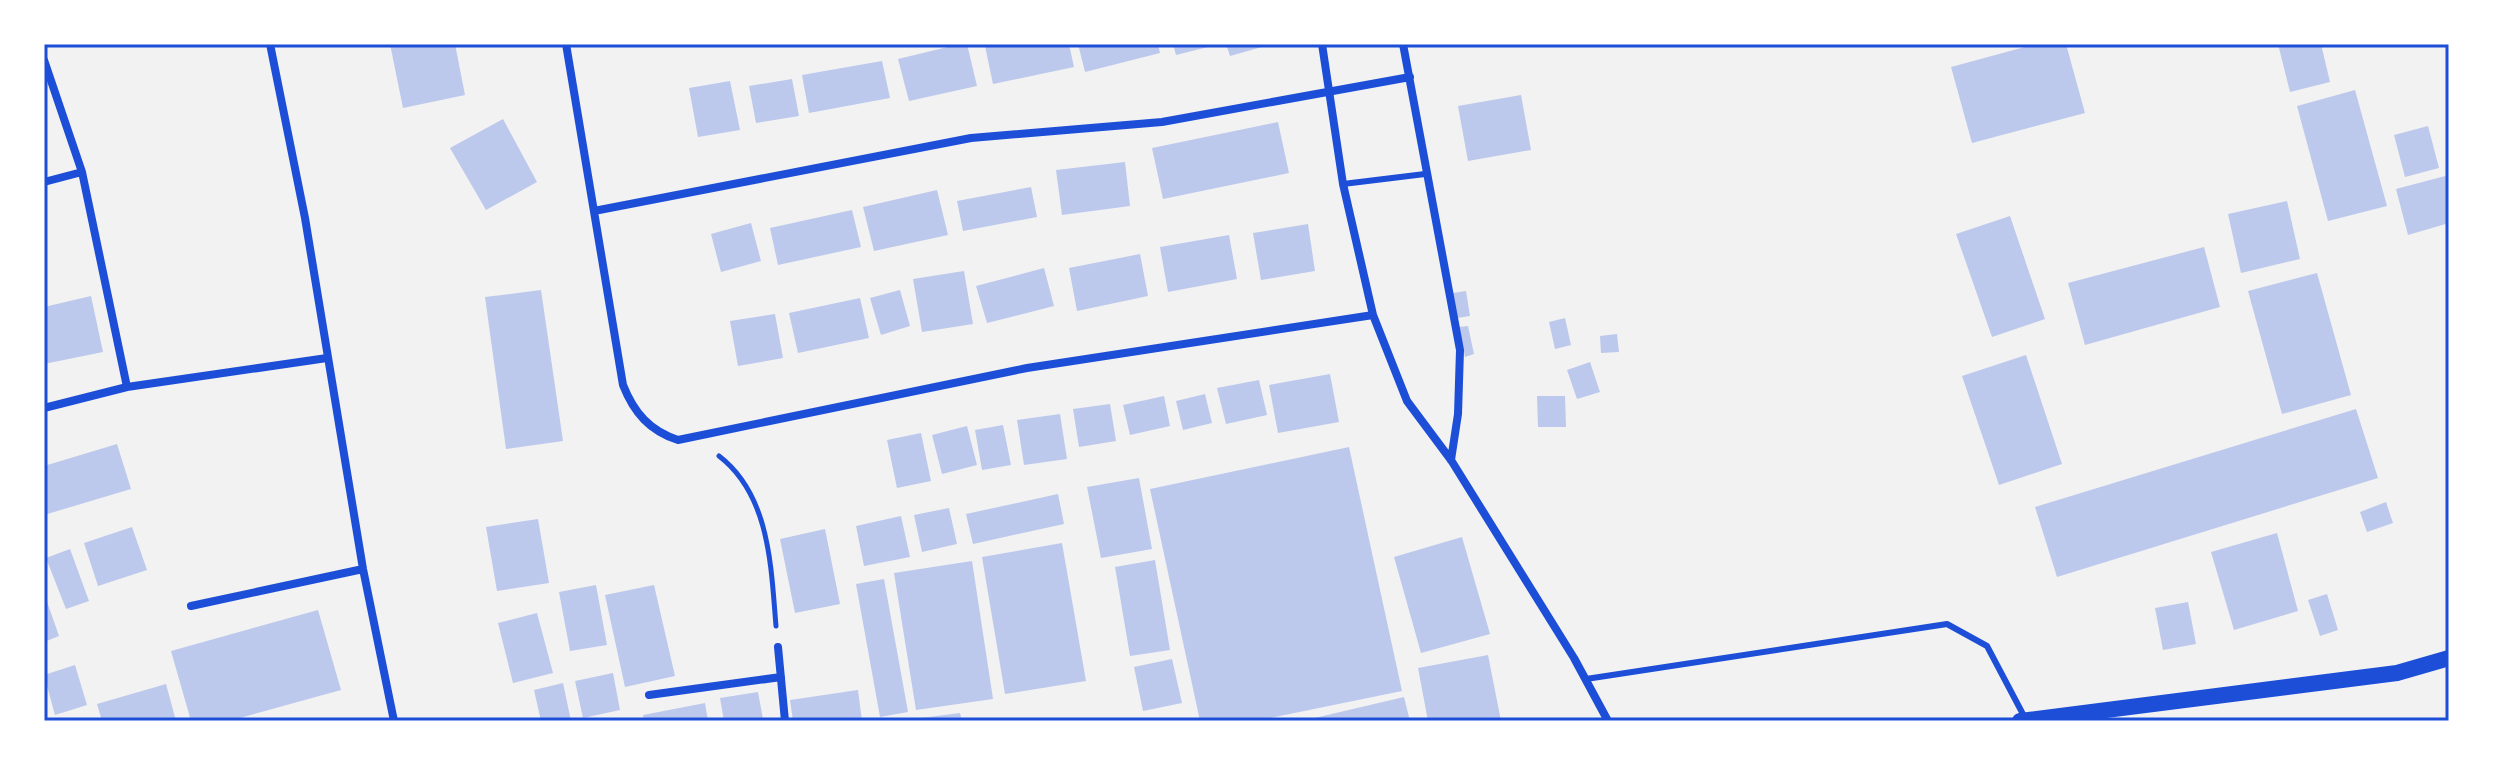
<svg xmlns="http://www.w3.org/2000/svg" width="2493" height="765" font-family="'DejaVu Sans',sans-serif">
<style>
.building{fill:#bdc9ec}
.lines{fill:none;stroke-linecap:round;stroke-linejoin:round}
.path{stroke:#1d4ed8;stroke-width:5}
.service{stroke:#1d4ed8;stroke-width:6}
.minor{stroke:#1d4ed8;stroke-width:8}
.secondary{stroke:#1d4ed8;stroke-width:16}
.neatline{fill:none;stroke:#1d4ed8;stroke-width:3}
</style>
<rect width="100%" height="100%" fill="#f2f2f2"/>
<path class="building" d="M390,44H455L465,95L403,108Z
M960,44H967L977,86L909,101L898,59Z
M993,44H1069L1074,67L993,84L985,46Z
M1078,44H1158L1160,53L1085,72Z
M1173,44H1216V45L1176,55Z
M1226,44H1269V45L1230,56Z
M2036,44H2066L2085,113L1972,143L1951,67Z
M2278,44H2321L2330,82L2290,92Z
M882,61L890,98L809,113L802,75Z
M792,79L799,116L756,123L749,86Z
M730,81L740,130L698,137L689,88Z
M2355,90L2387,206L2328,221L2297,106Z
M1521,95L1531,150L1468,161L1458,106Z
M503,119L537,182L486,210L450,148Z
M1278,122L1289,173L1163,199L1152,148Z
M2428,126L2439,168L2405,177L2394,135Z
M1125,162L1130,206L1062,215L1056,170Z
M2449,175V223L2408,235L2396,189Z
M1031,187L1037,217L963,231L957,201Z
M937,190L948,235L874,251L863,207Z
M2287,201L2300,259L2241,273L2228,214Z
M852,210L861,247L778,265L770,228Z
M2010,216L2045,319L1992,337L1956,234Z
M751,223L761,261L721,272L711,234Z
M1308,224L1315,271L1261,280L1253,233Z
M1229,235L1237,279L1168,292L1160,247Z
M2204,247L2220,307L2085,345L2068,283Z
M1140,254L1148,296L1077,311L1069,268Z
M1044,268L1054,306L987,323L976,286Z
M964,271L973,324L922,332L913,279Z
M2317,273L2351,395L2282,414L2248,291Z
M541,290L563,441L506,449L485,297Z
M900,290L910,326L881,335L870,298Z
M1466,291L1470,316L1457,318L1453,293Z
M91,296L103,352L44,364V307Z
M860,298L869,338L798,353L789,313Z
M775,314L783,358L738,366L730,321Z
M1565,318L1571,345L1555,349L1549,322Z
M1468,326L1474,354L1465,357L1459,327Z
M1617,334L1619,352L1601,353L1600,336Z
M2026,355L2062,464L1999,485L1962,376Z
M1590,362L1600,392L1577,399L1567,370Z
M1330,374L1339,422L1278,433L1269,385Z
M1259,380L1267,415L1226,424L1217,388Z
M1205,394L1212,423L1183,430L1176,401Z
M1164,396L1170,426L1130,435L1123,405Z
M1537,396H1565L1566,427H1538Z
M1110,404L1116,441L1079,447L1073,409Z
M2356,409L2378,478L2057,577L2035,507Z
M1060,414L1067,459L1024,465L1017,420Z
M1003,425L1011,465L982,470L975,430Z
M967,426L977,465L942,474L932,435Z
M921,433L931,481L897,488L887,440Z
M117,444L131,489L44,515V466Z
M1349,447L1402,691L1256,721H1200L1150,489Z
M1139,478L1152,549L1101,558L1087,487Z
M1058,494L1064,524L973,544L966,514Z
M2386,502L2393,523L2367,532L2360,512Z
M949,508L957,544L922,552L914,515Z
M901,516L910,557L864,566L856,526Z
M538,519L549,583L497,591L486,527Z
M132,527L147,570L98,586L84,543Z
M825,529L840,604L795,613L780,539Z
M2277,533L2298,611L2234,630L2211,552Z
M1462,537L1490,634L1421,653L1394,557Z
M1062,543L1086,681L1005,694L982,557Z
M70,549L89,601L66,609L46,558Z
M1155,560L1170,650L1130,656L1115,567Z
M972,561L993,699L916,710L894,573Z
M884,579L908,712L880,717L856,584Z
M596,585L607,645L570,651L559,592Z
M654,585L675,676L625,687L605,595Z
M44,593L59,636L44,642Z
M2327,594L2338,630L2320,636L2308,600Z
M2188,602L2196,644L2163,650L2155,608Z
M318,610L341,690L229,721H191L171,651Z
M537,613L553,673L513,683L498,623Z
M1488,655L1501,721H1428L1418,668Z
M1172,659L1182,703L1143,711L1134,667Z
M75,665L87,705L55,715L44,675Z
M613,673L620,710L583,718L575,681Z
M563,683L571,721H541L534,690Z
M166,684L176,721H102L97,704Z
M858,690L862,721H793L790,700Z
M758,692L763,719L724,721L720,698Z
M1404,697L1410,721H1306V720Z
M705,703L708,721H644L643,715Z
M960,713L962,721H913V719Z"/>
<g class="lines">
<path class="path" d="M719,456C770,495 771,567 776,626"/>
<path class="service" d="M1343,184L1425,174
M1586,679L1947,624L1987,646L2025,718"/>
<path class="minor" d="M270,44L305,218L363,569L394,721
M566,44L623,385C634,413 650,431 678,440L1027,368L1373,315
M1322,44L1343,184L1373,315L1407,401L1451,460L1574,658L1608,721
M1403,44L1460,350L1458,414L1451,460
M44,60L82,172L127,387
M44,182L82,172
M594,211L971,138L1162,122L1410,77
M44,408L127,387L327,358
M191,606L363,569
M778,647L785,721
M649,695L781,677"/>
<path class="secondary" d="M2020,721L2397,673L2449,658"/>
</g>
<rect width="2493" height="765" fill="none" stroke="#ffffff" stroke-width="92"/>
<rect x="46" y="46" width="2401" height="673" class="neatline"/>
</svg>
